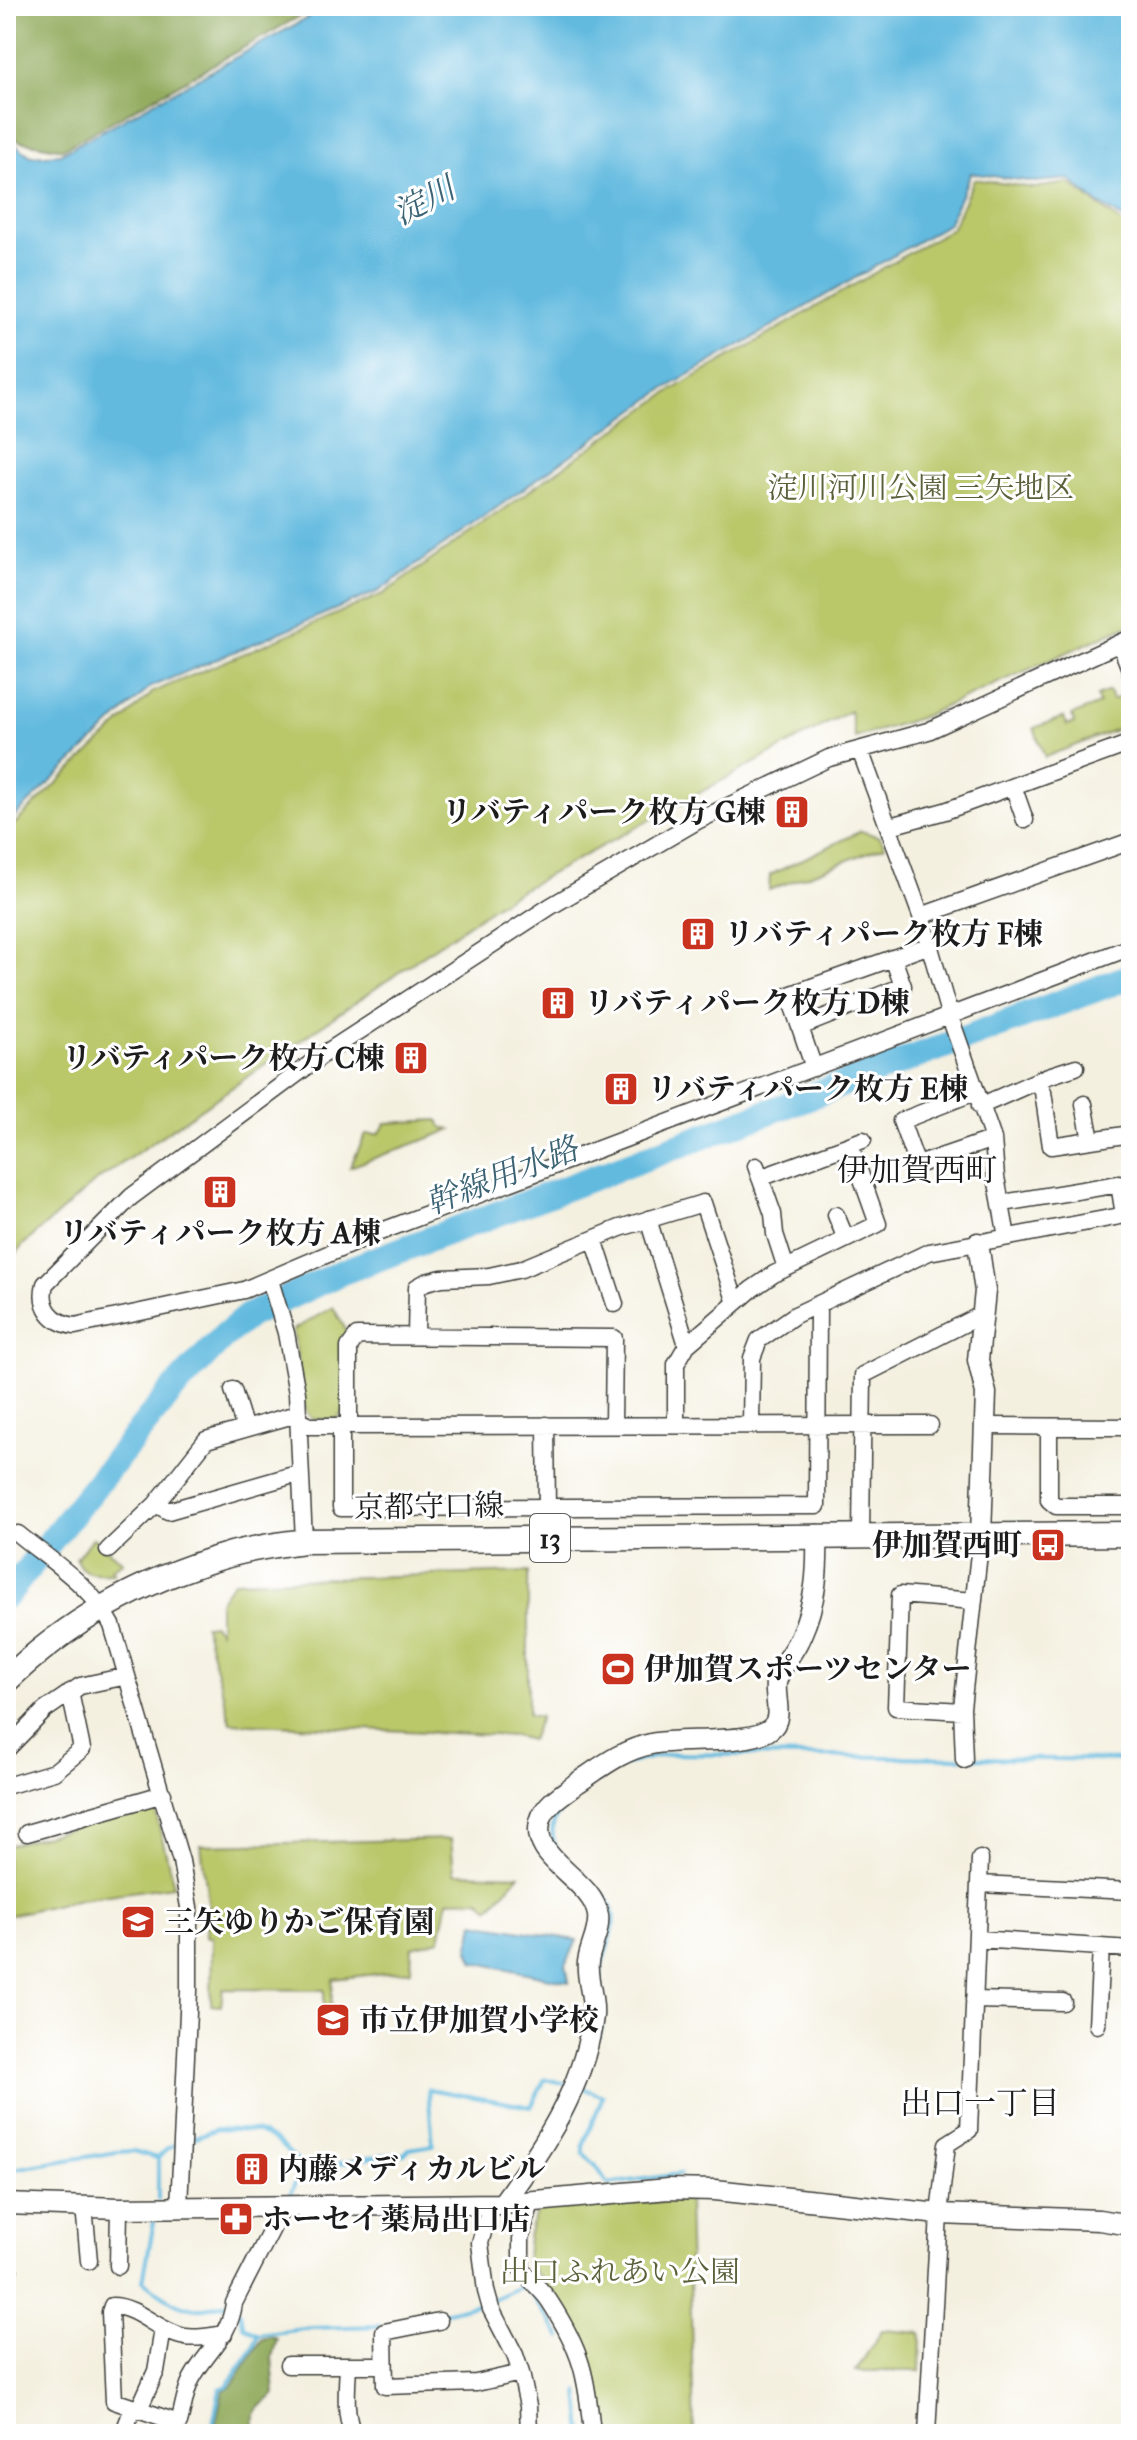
<svg xmlns="http://www.w3.org/2000/svg" width="1137" height="2440" font-family="'IM FELL French Canon','Noto Serif JP',serif">
<style>
.green{fill:#bac86a;stroke:#6b7243;stroke-width:2}
.forest{fill:#93ac5e;stroke:#58643d;stroke-width:2}
.water{fill:#62badf;stroke:#3f6b7e;stroke-width:2}
.lines{fill:none;stroke-linecap:round;stroke-linejoin:round}
.stream{stroke:#62badf;stroke-width:4}
.river{stroke:#62badf;stroke-width:26}
.minor-casing{stroke:#3c3c39;stroke-width:19}
.tertiary-casing{stroke:#3c3c39;stroke-width:23}
.primary-casing{stroke:#3c3c39;stroke-width:27}
.minor{stroke:#fff;stroke-width:16}
.tertiary{stroke:#fff;stroke-width:20}
.primary{stroke:#fff;stroke-width:24}
.labels{text-anchor:middle;dominant-baseline:central;stroke-width:6;stroke-linejoin:round;paint-order:stroke}
.shield{fill:#fff;stroke:#606060;stroke-width:2}
.shield-label{font-size:28px;font-weight:bold;fill:#1c1c1c}
.park-label{font-size:30px;fill:#5b613b;stroke:#fff}
.poi-label{font-size:30px;font-weight:bold;fill:#1c1c1c;stroke:#fff;text-anchor:start}
.street-label{font-size:30px;fill:#1c1c1c;stroke:#fff}
.water-label{font-size:32px;font-style:italic;fill:#3c6374;stroke:#fff}
.neighbourhood-label{font-size:32px;fill:#1c1c1c;stroke:#fff}
</style>
<rect width="100%" height="100%" fill="#fff"/>
<filter id="ink" filterUnits="userSpaceOnUse"><feTurbulence type="fractalNoise" baseFrequency=".0125" numOctaves="2"/><feDisplacementMap in="SourceGraphic" scale="16" xChannelSelector="R" yChannelSelector="G"/><feConvolveMatrix kernelMatrix="1 2 1 2 8 2 1 2 1" color-interpolation-filters="sRGB"/></filter>
<filter id="wash" filterUnits="userSpaceOnUse"><feTurbulence type="fractalNoise" baseFrequency=".006" numOctaves="4" result="noise"/><feDisplacementMap in="SourceGraphic" scale="32" xChannelSelector="R" yChannelSelector="G"/><feGaussianBlur stdDeviation="1.8" result="paint"/><feColorMatrix in="noise" values="0 0 0 0 0 0 0 0 0 0 0 0 0 0 0 0 0 1.4 0 .05"/><feComposite in="paint" operator="in"/></filter>
<g filter="url(#wash)">
<rect width="100%" height="100%" fill="#f4f0e0"/>
<path class="green" d="M974,179L1034,188L1069,183L1131,230V624L919,718L855,738L850,711L508,897L95,1182L23,1245L6,1267V832L153,692L383,594L669,392L952,228Z
M1109,691L1112,700L1127,694L1131,705V724L1045,757L1034,728L1064,717L1067,725L1074,723L1072,715L1099,704L1097,696Z
M861,831L880,837L885,846L769,890L770,875Z
M438,1120L442,1127L451,1130L350,1167L366,1134H379L386,1123Z
M333,1307L346,1330L345,1410L337,1419H313L306,1412L293,1330Z
M93,1538L123,1562L111,1569L114,1573C98,1573 81,1577 76,1558Z
M528,1572V1715L540,1717L531,1740L514,1736L231,1723L204,1625L213,1624L219,1631V1602L234,1581Z
M154,1806L174,1886L80,1899L6,1916V1846Z
M451,1839L454,1873L520,1875L489,1908L480,1899L448,1900L440,1940L412,1947L411,1970L333,1979L331,2006L324,2009V1990L223,1989L221,2006L211,2005L212,1937H206V1923L210,1918L201,1845Z
M688,2200L694,2434H600L589,2359L545,2283L527,2264C525,2247 529,2222 540,2207Z
M882,2330L921,2333L920,2371H856Z"/>
<path class="forest" d="M6,6H318L63,149L19,141L6,133Z
M270,2337L277,2339L272,2357L275,2394C260,2406 247,2415 257,2434H213L223,2391L232,2385L262,2339Z"/>
<path class="water" d="M329,6H1131V223L1096,202L1069,179L1034,182L971,173L948,224L663,390L379,591L150,687L6,825V138L31,156L60,154Z
M474,1923L577,1940L566,1965L569,1982L474,1962L469,1950Z"/>
<g class="lines">
<path class="stream" d="M969,1758L1131,1760
M557,1851C554,1843 551,1834 553,1826C556,1804 603,1775 623,1766C638,1759 655,1757 671,1754L961,1758
M592,1884C601,1893 611,1900 613,1914C616,1933 604,1951 601,1969C598,1993 607,2009 599,2037
M579,2087L603,2096L583,2146V2153L596,2166L608,2184L680,2174
M187,2140L217,2129L256,2131L275,2140L303,2166L314,2169L383,2155L404,2154L409,2149L433,2145L428,2089L531,2107L545,2079L567,2084
M6,2170L117,2152L134,2151L157,2158
M524,2195L527,2186L567,2126L579,2099
M158,2199V2158L168,2148L179,2143
M288,2199L303,2166
M155,2216L143,2281C176,2305 186,2316 227,2303
M516,2230L519,2211
M513,2242L512,2260L518,2276
M526,2286L561,2337
M493,2299L524,2285
M440,2314L486,2302
M258,2335L311,2328L379,2326
M579,2392L583,2434
M211,2434L220,2389L227,2386L253,2348L258,2335L244,2326L239,2311"/>
<path class="river" d="M6,1596L170,1393L225,1335L248,1316L342,1272L1131,976"/>
</g>
</g>
<g filter="url(#ink)">
<g class="lines">
<g class="minor-casing">
<path id="minor" d="M1131,638L928,731L829,758L697,821L551,906L321,1056L131,1197L45,1284C39,1307 52,1323 75,1326L244,1290L377,1233L1131,947
M1120,643L1131,672
M860,750L921,916L950,1017L993,1139L996,1177L1007,1237
M1013,786L1025,820
M890,826L945,811L1131,743
M921,916L1131,841
M800,1027L903,986L893,958
M814,1068L789,995L930,945
M1038,1080L1043,1092L1051,1146L1131,1134
M975,1092L901,1121L917,1165L993,1139
M1084,1104L1091,1140
M980,1106L1048,1076L1076,1067
M756,1166L773,1214L775,1234L786,1268
M760,1178L863,1140
M1003,1203L1119,1184L1124,1215
M836,1215L846,1239
M648,1219L687,1345
M594,1239L615,1304
M270,1280L286,1333L297,1393L304,1541
M416,1336L417,1287L426,1282L442,1278L489,1276L521,1269L620,1228L703,1203L736,1303
M233,1390L245,1429
M349,1424V1347L357,1336L614,1338L613,1425
M546,1425L547,1507
M676,1425V1364L687,1345L752,1289L774,1274L878,1224L850,1145
M751,1425L752,1358L759,1340L795,1315L929,1252L1131,1214
M341,1426V1508L817,1506L818,1304
M985,1426L1131,1427
M1049,1427V1500L1056,1506H1131
M156,1504L168,1511L290,1476H300
M18,1534C52,1562 91,1585 112,1625L181,1861L189,1907V1991L179,2207
M861,1535L863,1375L981,1315
M108,1550L156,1504L206,1440L290,1416L309,1426L930,1425
M962,1711L896,1707L900,1595L974,1601
M6,1750L45,1710L80,1686L127,1676
M964,1760L962,1708L981,1535
M6,1786L54,1772L82,1749L70,1692
M27,1833L163,1794
M979,1884L1131,1891
M977,1939L1131,1949
M974,2000L1063,2002
M1097,2025L1101,1947
M531,2202L521,2239V2268C529,2281 542,2289 550,2302C582,2352 587,2376 592,2434
M491,2204L480,2243L486,2291L491,2309L515,2355L521,2373L528,2406L529,2434
M84,2206L89,2261
M118,2266L119,2208
M6,2271L9,2270
M439,2321L384,2332L385,2386L476,2383L521,2373
M224,2334C211,2336 198,2339 185,2337C158,2332 138,2306 112,2306L110,2312L114,2401L179,2423C183,2409 185,2392 191,2380C206,2351 230,2337 234,2303L283,2207
M288,2365H375
M348,2366C347,2388 344,2413 353,2434
M139,2409L156,2371L163,2329
M123,2434L133,2408
M927,2434L939,2214L947,2144L969,2130L980,1859"/>
</g>
<g class="tertiary-casing">
<path id="tertiary" d="M978,1243L985,1291L978,1360L986,1393L981,1535
M6,2204L119,2208L502,2204L668,2189L715,2190L939,2214L1099,2220L1131,2225
M502,2204C543,2148 584,2088 593,2016C595,1998 586,1980 588,1962C590,1946 600,1932 598,1915C592,1877 524,1859 542,1816C549,1801 565,1793 577,1783C601,1767 622,1750 651,1744C679,1738 751,1745 770,1729C784,1719 774,1698 776,1683C779,1667 795,1651 801,1635C816,1602 818,1571 817,1535"/>
</g>
<g class="primary-casing">
<path id="primary" d="M6,1681C68,1621 142,1580 225,1556C250,1548 278,1545 304,1541L1131,1534"/>
</g>
<use href="#minor" class="minor"/>
<use href="#tertiary" class="tertiary"/>
<use href="#primary" class="primary"/>
</g>
</g>
<defs>
<g id="building-square" transform="scale(1.8)"><rect x="-9" y="-9" width="18" height="18" rx="4" fill="#c8321e" stroke="#fff"/><path d="M-4-6H4V6H1V3H-1V6H-4ZM-2.5-4.3h1.7v1.8h-1.7ZM.8-4.3h1.7v1.8H.8ZM-2.5-1h1.7V.8h-1.7ZM.8-1h1.7V.8H.8Z" fill="#fff"/></g>
<g id="bus-square" transform="scale(1.8)"><rect x="-9" y="-9" width="18" height="18" rx="4" fill="#c8321e" stroke="#fff"/><path d="M-5-6H5V4H4V6H2V4H-2V6H-4V4H-5ZM-3.5-4V0h7V-4ZM-3.5 1.2v1.5H-2V1.2ZM2 1.2v1.5H3.5V1.2Z" fill="#fff"/></g>
<g id="stadium-square" transform="scale(1.8)"><rect x="-9" y="-9" width="18" height="18" rx="4" fill="#c8321e" stroke="#fff"/><path d="M0-5a6.5 5 0 1 0 0 10a6.5 5 0 1 0 0-10ZM-3.5-1.8h7v3.6h-7Z" fill="#fff"/></g>
<g id="school-square" transform="scale(1.8)"><rect x="-9" y="-9" width="18" height="18" rx="4" fill="#c8321e" stroke="#fff"/><path d="M0-5L7-2L0 1L-7-2ZM-4 1L0 2.5L4 1V4Q0 6-4 4Z" fill="#fff"/></g>
<g id="pharmacy-square" transform="scale(1.8)"><rect x="-9" y="-9" width="18" height="18" rx="4" fill="#c8321e" stroke="#fff"/><path d="M-2-6h4v4h4v4h-4v4h-4v-4h-4v-4h4Z" fill="#fff"/></g>
</defs>
<g fill-rule="evenodd">
<use href="#building-square" x="792" y="812"/>
<use href="#building-square" x="698" y="934"/>
<use href="#building-square" x="558" y="1003"/>
<use href="#building-square" x="411" y="1058"/>
<use href="#building-square" x="621" y="1089"/>
<use href="#building-square" x="220" y="1192"/>
<use href="#bus-square" x="1048" y="1545"/>
<use href="#stadium-square" x="618" y="1669"/>
<use href="#school-square" x="138" y="1922"/>
<use href="#school-square" x="333" y="2020"/>
<use href="#building-square" x="252" y="2169"/>
<use href="#pharmacy-square" x="236" y="2219"/>
</g>
<g class="labels">
<rect class="shield" x="530" y="1514" width="40" height="48" rx="6"/>
<g class="shield-label">
<text x="550" y="1538">13</text>
</g>
<g class="park-label">
<text x="921" y="488">淀川河川公園 三矢地区</text>
<text x="620" y="2272">出口ふれあい公園</text>
</g>
<g class="poi-label">
<text x="766" y="812" text-anchor="end">リバティパーク枚方 G棟</text>
<text x="724" y="934">リバティパーク枚方 F棟</text>
<text x="584" y="1003">リバティパーク枚方 D棟</text>
<text x="385" y="1058" text-anchor="end">リバティパーク枚方 C棟</text>
<text x="647" y="1089">リバティパーク枚方 E棟</text>
<text x="220" y="1233" text-anchor="middle">リバティパーク枚方 A棟</text>
<text x="1022" y="1545" text-anchor="end">伊加賀西町</text>
<text x="644" y="1669">伊加賀スポーツセンター</text>
<text x="164" y="1922">三矢ゆりかご保育園</text>
<text x="359" y="2020">市立伊加賀小学校</text>
<text x="278" y="2169">内藤メディカルビル</text>
<text x="262" y="2219">ホーセイ薬局出口店</text>
</g>
<g class="street-label">
<text transform="translate(429 1507) rotate(-1)">京都守口線</text>
</g>
<g class="water-label">
<text transform="translate(424 201) rotate(-28)">淀川</text>
<text transform="translate(502 1176) rotate(-21)">幹線用水路</text>
</g>
<g class="neighbourhood-label">
<text x="917" y="1170">伊加賀西町</text>
<text x="980" y="2103">出口一丁目</text>
</g>
</g>
<rect width="1137" height="2440" fill="none" stroke="#fff" stroke-width="32"/>
</svg>
